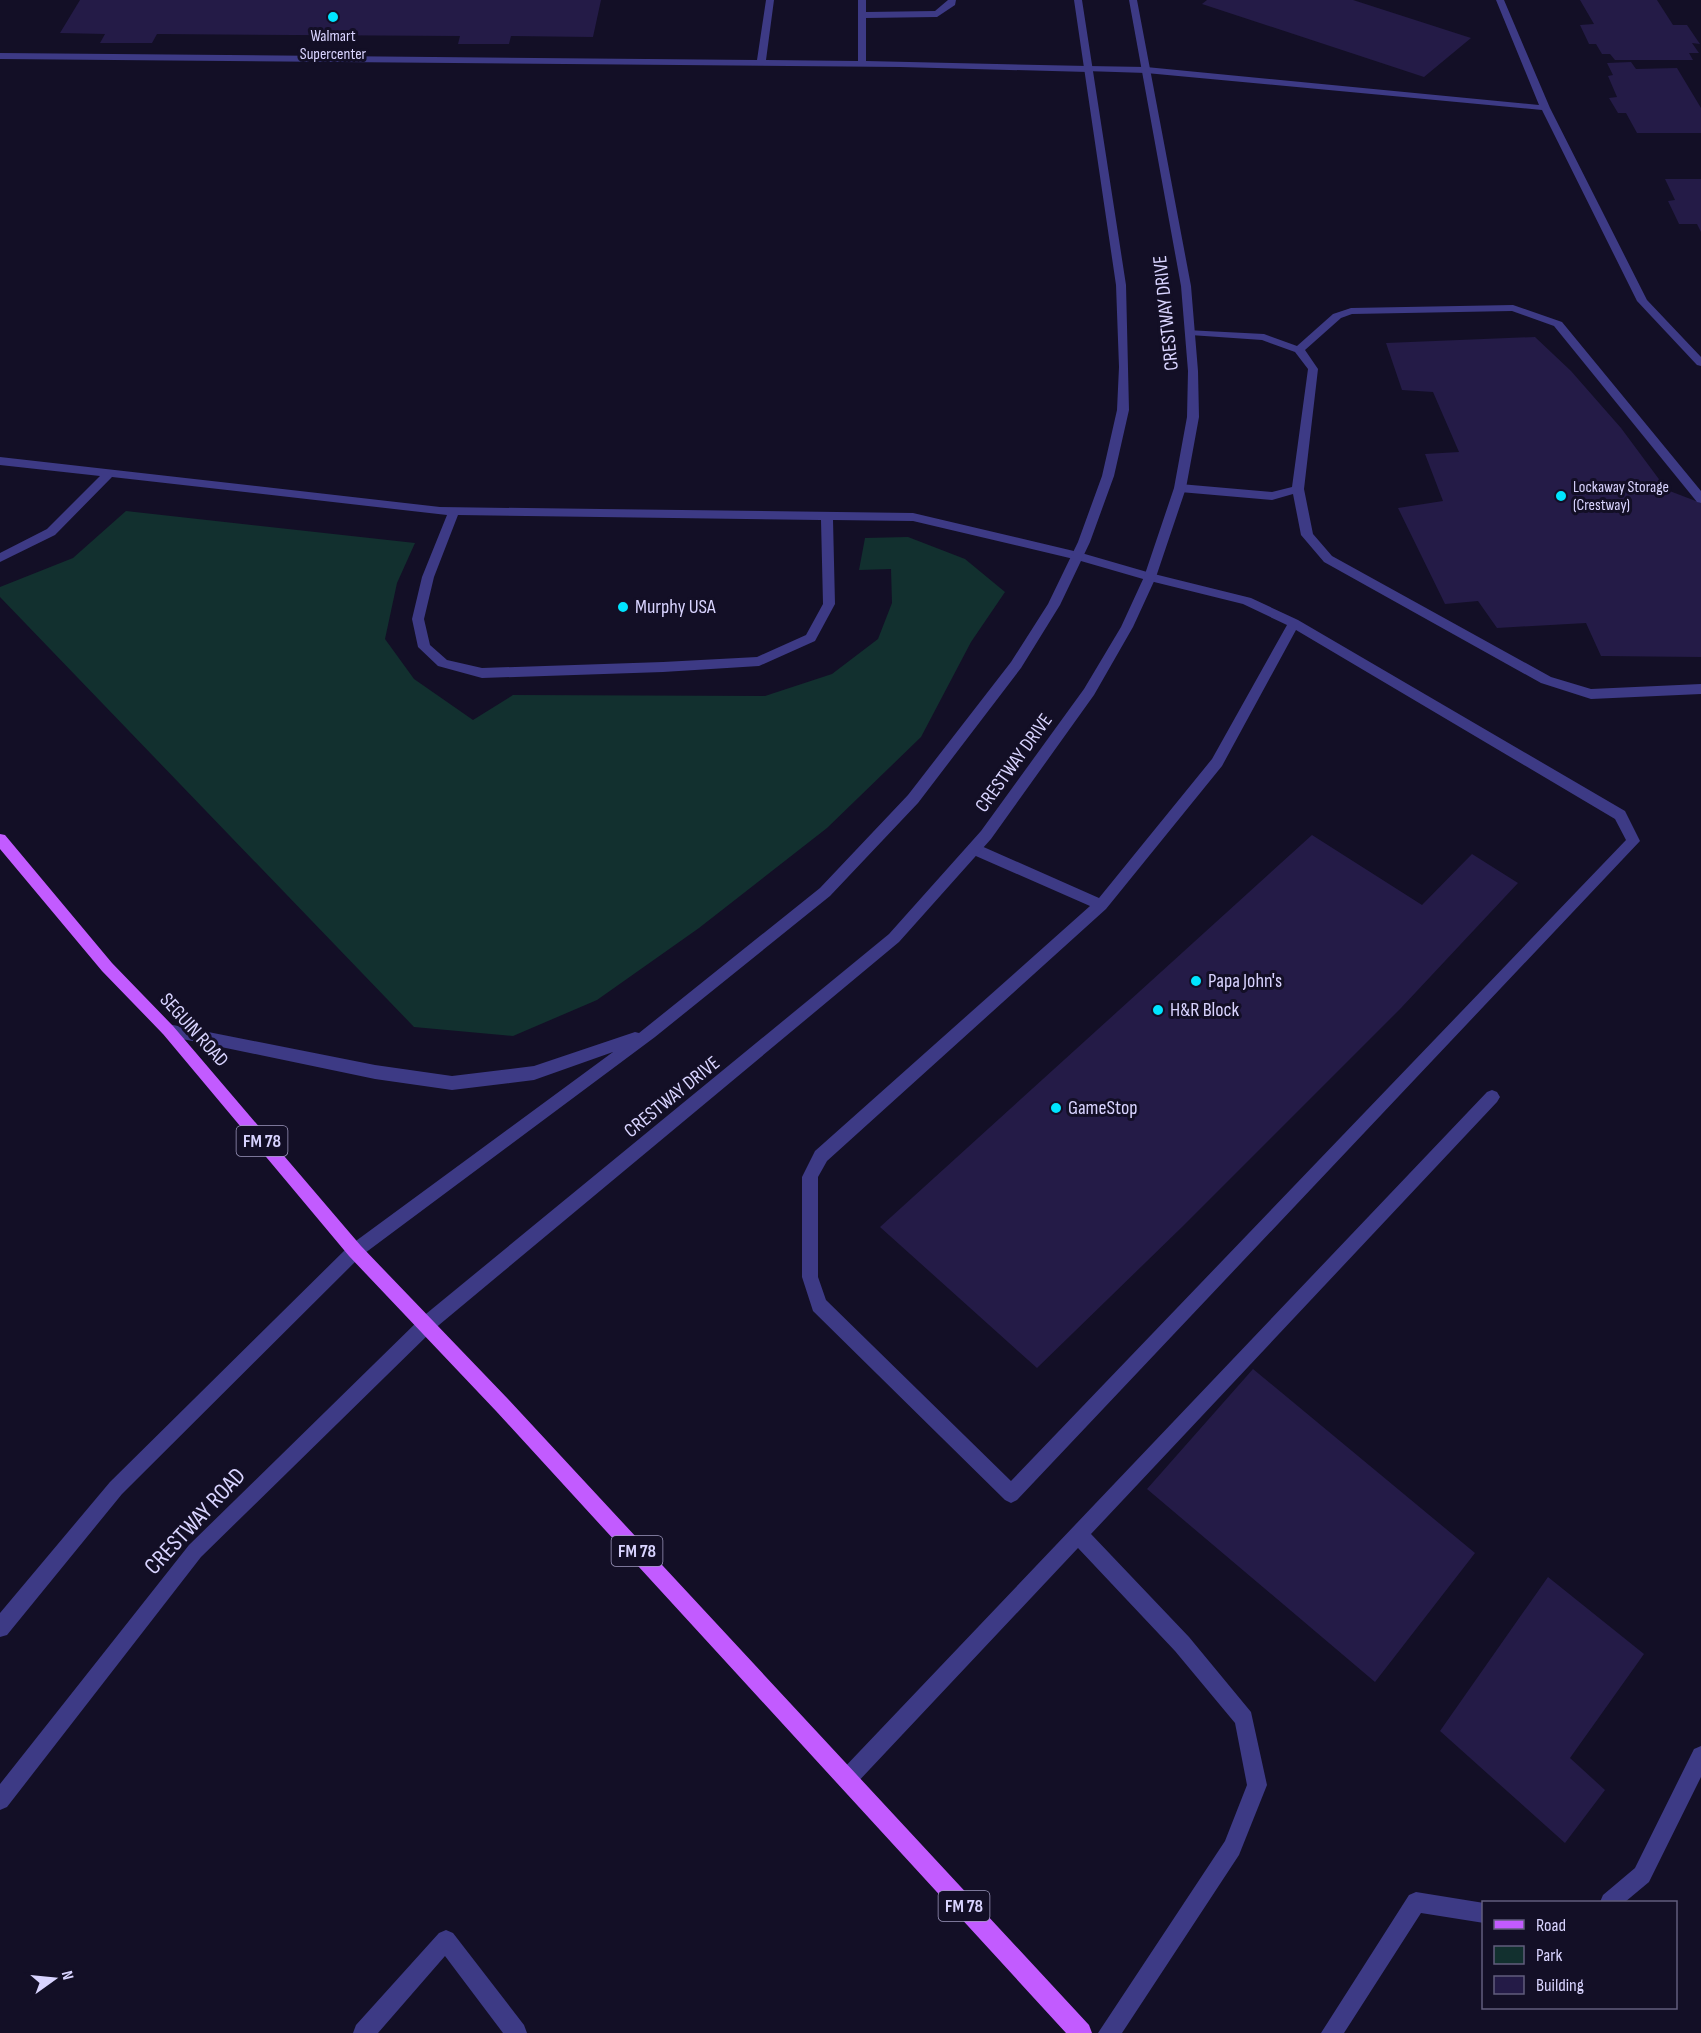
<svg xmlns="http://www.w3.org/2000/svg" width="1701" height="2033" font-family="'Sofia Sans Condensed',sans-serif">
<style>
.green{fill:#12302f}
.building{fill:#241b47}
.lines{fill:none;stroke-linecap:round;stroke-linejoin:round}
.service{fill:#3d3a85;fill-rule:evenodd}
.minor{fill:#3d3a85;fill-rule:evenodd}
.tertiary{fill:#3d3a85;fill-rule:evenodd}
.primary{fill:#c25bff;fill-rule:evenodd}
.poi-dot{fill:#00e5ff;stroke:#130f26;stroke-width:2}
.labels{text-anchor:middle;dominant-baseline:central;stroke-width:6;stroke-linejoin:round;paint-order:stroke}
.far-poi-label{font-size:16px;fill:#d9d4ff;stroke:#130f26}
.shield{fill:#130f26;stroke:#9e99be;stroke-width:1.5}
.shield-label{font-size:18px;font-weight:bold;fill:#d9d4ff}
.street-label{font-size:20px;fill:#d9d4ff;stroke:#130f26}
.poi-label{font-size:20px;fill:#d9d4ff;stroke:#130f26;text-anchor:start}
.near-street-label{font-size:24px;fill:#d9d4ff;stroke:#130f26}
</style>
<rect width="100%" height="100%" fill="#130f26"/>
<path class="green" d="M126,511L415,543L397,583L385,639L414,679L473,720L513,695L765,696L832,674L878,639L892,603L891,569L859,570L865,538L908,537L965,559L1005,592L971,642L921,737L827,828L699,928L597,1000L513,1036L414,1027L0,597V587L73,558Z"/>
<path class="building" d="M80,0H601L593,37L511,36L509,44H458L460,36L157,34L152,43H100L105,34L60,33Z
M1207,0H1353L1471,38L1424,77L1202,4Z
M1580,0H1657L1673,25H1687L1700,44L1692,43L1699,53H1689L1693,60H1615L1610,54H1602L1596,44H1589L1580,25L1594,24Z
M1631,62L1636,69L1677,68L1701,108V133H1637L1626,113H1618L1609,98L1617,97L1608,76L1613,75L1607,63Z
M1665,179H1701V232L1697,224H1679L1668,201L1675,200Z
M1535,337L1571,371L1621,428L1667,490L1701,503V657L1601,656L1586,623L1497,628L1478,601L1445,604L1398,508L1443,501L1425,454L1459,452L1433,392L1402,390L1386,343Z
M1312,835L1422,905L1472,854L1518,883L1401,1008L1182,1227L1037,1368L880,1227Z
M1253,1369L1475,1553L1375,1682L1147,1489Z
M1548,1577L1644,1654L1570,1758L1605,1790L1565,1843L1440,1731Z"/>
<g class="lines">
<path class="service" d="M766,0H774L766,60L858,61V0H866V12L935,11L948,0H956L955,5L937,17L866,18V61L1088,66L1093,69L1088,72L900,67L0,59V53L757,60Z
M1496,0H1504L1550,108L1647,300L1701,357V366L1697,365L1637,301L1542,110L1146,73L1141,70L1146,67L1539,105Z
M1513,305L1562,322L1701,491V503L1697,502L1554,326L1512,311L1352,314L1341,318L1305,350L1318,369L1304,489L1313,534L1332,556L1551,677L1591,689L1701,684V694L1591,699L1541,683L1324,562L1301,535L1293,494L1272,500L1180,492L1174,488L1180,484L1272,492L1292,487L1308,369L1295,352L1262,340L1190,335L1185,332L1186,330L1264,334L1297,346L1333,314L1351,308Z
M0,457L440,507L913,513L1078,552L1084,556L1078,560L913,521L833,520L835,604L815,641L759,666L663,672L482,678L438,666L418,647L412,619L422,577L447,515L112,477L55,535L0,562V553L47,529L100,476L0,465ZM458,515L821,520L823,604L806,635L757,657L663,662L482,668L447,660L430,645L424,619L434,577Z
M1150,573L1251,598L1298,620L1625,811L1640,841L1017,1500L1011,1503L1005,1500L813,1311L802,1277V1177L815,1151L1090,906L969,853L967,849L969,845H979L1099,898L1212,759L1287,625L1243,604L1146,580V574ZM1296,630L1615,819L1626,840L1011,1481L826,1300L818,1277V1177L827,1161L1106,909L1222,766Z
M1492,1090L1497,1092L1500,1097L1497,1102L1091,1534L1189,1637L1251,1712L1267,1785L1239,1855L1122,2033H1098L1225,1841L1247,1785L1235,1723L1175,1651L1078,1548L854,1786L847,1789L840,1786L837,1779L840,1772L1487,1092Z
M1701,1746V1777L1649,1882L1625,1902H1600L1603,1895L1635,1868L1694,1749Z
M1416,1892L1484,1903V1923L1421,1913L1344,2033H1321L1409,1895Z
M446,1930L453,1933L524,2025L527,2033H503L445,1956L378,2033H353L356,2025L439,1933Z"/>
<path class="minor" d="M1088,66L1146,67L1151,70L1146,73L1085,71V67Z
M1078,552L1154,574L1156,577L1150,581L1074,559L1072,556Z"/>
<path class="tertiary" d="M1074,0H1082L1126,285L1129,410L1114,476L1090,542L1060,605L1021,668L918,803L830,896L655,1037L361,1256L122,1494L7,1635L0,1637V1613L110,1482L349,1246L613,1052L534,1080L452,1090L375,1079L168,1036L163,1034L160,1030L163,1026L168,1024L375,1065L452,1076L534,1066L635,1032L639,1033L820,888L908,795L1011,662L1048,604L1078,542L1102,476L1117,410L1119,367L1116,285Z
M1129,0H1137L1191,286L1198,371L1199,417L1186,488L1156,577L1133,627L1094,695L991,839L899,942L433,1330L201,1557L7,1807L0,1810V1784L189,1545L421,1318L889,934L981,831L1084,689L1121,627L1144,577L1174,488L1187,417L1188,371L1181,286Z"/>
<path class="primary" d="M0,834L5,835L112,963L173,1026L361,1246L508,1399L1089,2025L1092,2033H1066L496,1411L349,1256L163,1034L102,971L0,849Z"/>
</g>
<g class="poi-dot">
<circle cx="333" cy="17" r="6"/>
<circle cx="1561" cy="496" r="6"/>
<circle cx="623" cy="607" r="6"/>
<circle cx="1196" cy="981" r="6"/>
<circle cx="1158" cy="1010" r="6"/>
<circle cx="1056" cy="1108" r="6"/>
</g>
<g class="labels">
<g class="far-poi-label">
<text x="333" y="36">Walmart<tspan x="333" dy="18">Supercenter</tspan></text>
<text x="1573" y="487" text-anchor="start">Lockaway Storage<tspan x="1573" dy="18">(Crestway)</tspan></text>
</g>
<g class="shield">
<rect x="236.5" y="1126" width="51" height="30" rx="4.5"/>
<rect x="611.5" y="1536" width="51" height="30" rx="4.5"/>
<rect x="938.5" y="1891" width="51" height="30" rx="4.5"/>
</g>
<g class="shield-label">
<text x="262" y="1141">FM 78</text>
<text x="637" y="1551">FM 78</text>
<text x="964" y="1906">FM 78</text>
</g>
<g class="street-label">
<text transform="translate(1166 313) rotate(-96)">CRESTWAY DRIVE</text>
<text transform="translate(1014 763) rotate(-54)">CRESTWAY DRIVE</text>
<text transform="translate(194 1030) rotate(48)">SEGUIN ROAD</text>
<text transform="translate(672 1097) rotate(-39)">CRESTWAY DRIVE</text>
</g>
<g class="poi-label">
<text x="635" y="607">Murphy USA</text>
<text x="1208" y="981">Papa John's</text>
<text x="1170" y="1010">H&amp;R Block</text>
<text x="1068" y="1108">GameStop</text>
</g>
<g class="near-street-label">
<text transform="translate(195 1521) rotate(-47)">CRESTWAY ROAD</text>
</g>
</g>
<rect x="1482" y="1901" width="195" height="108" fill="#130f26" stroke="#625e7d" stroke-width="1.5"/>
<rect x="1494" y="1920" width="30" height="9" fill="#c25bff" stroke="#625e7d" stroke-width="1.5"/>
<text x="1536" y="1931" font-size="18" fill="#d9d4ff">Road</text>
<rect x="1494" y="1946" width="30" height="18" fill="#12302f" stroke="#625e7d" stroke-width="1.5"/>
<text x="1536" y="1961" font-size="18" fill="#d9d4ff">Park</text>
<rect x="1494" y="1976" width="30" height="18" fill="#241b47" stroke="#625e7d" stroke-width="1.5"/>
<text x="1536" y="1991" font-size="18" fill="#d9d4ff">Building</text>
<g transform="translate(54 1979) rotate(75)" stroke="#130f26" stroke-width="4.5" paint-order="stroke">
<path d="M0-4.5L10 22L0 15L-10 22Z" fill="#d9d4ff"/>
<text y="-9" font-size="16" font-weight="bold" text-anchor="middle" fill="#d9d4ff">N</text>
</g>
</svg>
